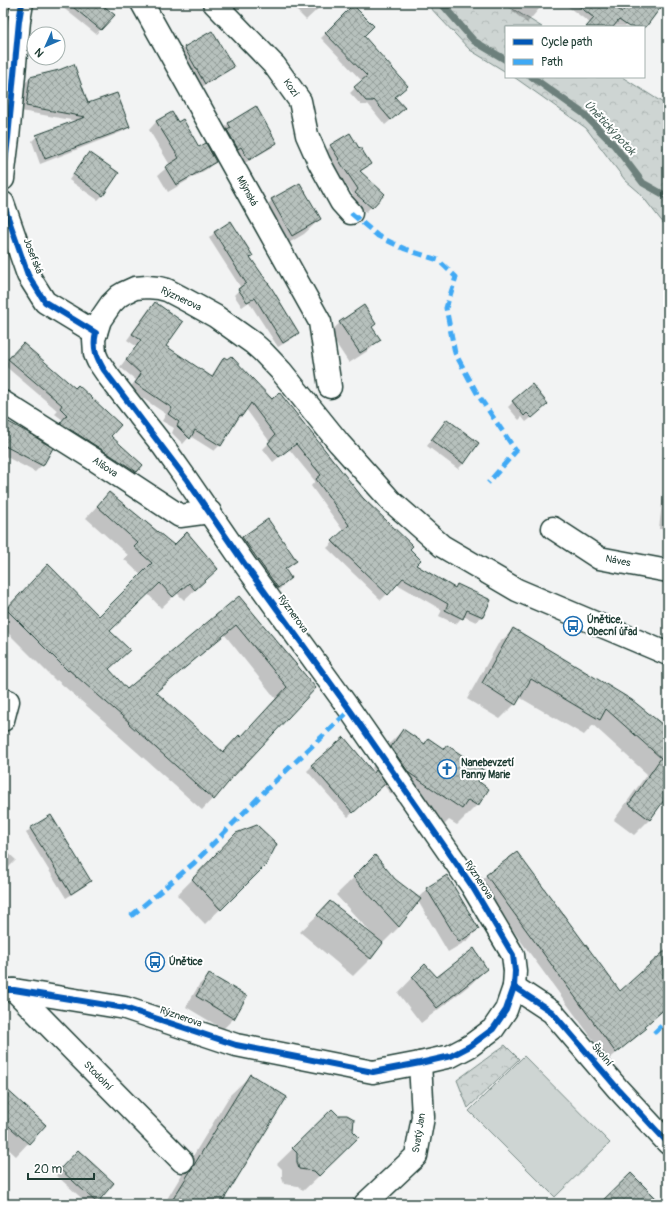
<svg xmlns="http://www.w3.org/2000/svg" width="671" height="1207" font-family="Pangolin,sans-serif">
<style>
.forest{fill:url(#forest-crowns);stroke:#768984}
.pitch{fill:#ced5d3;stroke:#768984}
.shadow{fill:#0003;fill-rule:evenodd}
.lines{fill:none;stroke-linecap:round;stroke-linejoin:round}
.stream{stroke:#6d807b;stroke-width:7}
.building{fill:url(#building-cross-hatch);stroke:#1f3d34;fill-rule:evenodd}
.minor-casing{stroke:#1f3d34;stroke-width:25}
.tertiary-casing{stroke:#1f3d34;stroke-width:25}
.minor{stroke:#fff;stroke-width:22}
.tertiary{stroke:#fff;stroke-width:22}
.quiet{stroke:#3fa9f5;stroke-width:5;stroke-dasharray:10 5;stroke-linecap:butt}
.cycleway-casing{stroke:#fff;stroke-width:8}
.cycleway{stroke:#0057b8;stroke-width:6}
.labels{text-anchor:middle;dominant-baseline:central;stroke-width:4;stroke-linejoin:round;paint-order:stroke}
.street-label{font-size:10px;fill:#1f3d34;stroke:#fff}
.poi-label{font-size:10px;font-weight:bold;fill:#1f3d34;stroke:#fff;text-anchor:start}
.water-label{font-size:11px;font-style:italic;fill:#465f57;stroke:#fff}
</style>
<defs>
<pattern id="forest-crowns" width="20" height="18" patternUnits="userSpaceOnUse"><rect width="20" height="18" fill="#ced5d3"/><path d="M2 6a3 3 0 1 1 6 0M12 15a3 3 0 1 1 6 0" fill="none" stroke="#b0b8b6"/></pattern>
<pattern id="building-cross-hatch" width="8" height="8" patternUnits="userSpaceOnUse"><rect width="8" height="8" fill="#b7c1bd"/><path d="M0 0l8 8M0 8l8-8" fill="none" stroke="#949e9a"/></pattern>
</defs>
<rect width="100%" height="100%" fill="#f2f3f3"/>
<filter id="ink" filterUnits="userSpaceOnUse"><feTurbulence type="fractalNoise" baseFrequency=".025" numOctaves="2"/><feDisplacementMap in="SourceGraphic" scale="8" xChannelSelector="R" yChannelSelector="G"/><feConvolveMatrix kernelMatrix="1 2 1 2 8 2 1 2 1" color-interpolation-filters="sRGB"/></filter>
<g filter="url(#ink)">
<path class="forest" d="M426,3H503L542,27H506V72L470,50Z
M514,77H622L668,106V229L639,192L625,180L586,128Z
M505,1045L519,1059L468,1108L457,1080Z"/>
<path class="pitch" d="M524,1056L610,1143L555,1197L469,1111Z"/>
<path class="shadow" d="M64,3H99L101,29L96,34L61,6Z
M289,3H322L323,4L306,20Z
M517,3H544L527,23L512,11Z
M569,3H661L662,4L644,28V27L616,26L615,27H587L590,23L567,6Z
M353,7L363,36L394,97L399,113L385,125L368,104L367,105H361L350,93L362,81L321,38Z
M212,32L232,67L227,72L200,88L179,53L184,48Z
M30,78L87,104L129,126L124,131L40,164L32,141L37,136L77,121L21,111L25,83Z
M255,108L276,143L271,148L243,164L223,129L228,124Z
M172,113L178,124L198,148L215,161L207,169L168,192L158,175L170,165L149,130L156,122Z
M331,146L370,164L360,172L371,207L366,212L350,198L353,195L333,165L334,164L326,151Z
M89,153L103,195L98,200L69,180L84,158Z
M272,200L320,219L304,234L277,250L257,215Z
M231,222L252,256L249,258L298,333L293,338L278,347L249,302L242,307L234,295L241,288L209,238L214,233Z
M155,303L164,346L210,378L219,364L225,358L363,499L409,549L414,565L454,588L457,585L482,616L476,622L463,616L456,624L439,616L442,610L397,584L381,600L327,548L344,532L311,486L315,481L289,449L273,462L263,449L270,442L246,409L242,416L235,421L220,445L214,451L190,436L183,444L172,433L174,428L162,421L166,414L129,389L136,380L120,367L136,346L127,340L149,309Z
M340,323L375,324L371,328L380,340L369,350L349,363L329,333Z
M18,349L141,465L131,477L56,429L63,420L55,414L58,411L4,365Z
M513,402L542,409L526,422L522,417L519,420L508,407Z
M3,420L42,465L35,472L3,455Z
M442,426L478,443L463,464L458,469L427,446Z
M668,482V529H659L664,486Z
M109,493L205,580L184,600L177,593L161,608L148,594L108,632L118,661L108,670L127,691L239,597L315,688L202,810L118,735L119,734L57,680L56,681L3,628V613L37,577L99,617L141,575L124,559L128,555L86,518ZM225,635L276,699L240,738L223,753L155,693Z
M243,538L295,561L285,571L290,578L279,590L266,599L232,550Z
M514,629L668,731V794L649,820L634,835L614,820L647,774L593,725L584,735L519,697L515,704L500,719L467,699L498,644Z
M403,730L424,744L428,740L444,750L477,782V805L457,825L449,820L441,828L389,792L383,784L348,817L307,771L312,766L374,774L375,772L372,768L383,750Z
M31,828L90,880L85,886L66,898L26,833Z
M237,834L265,865L205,924L177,895Z
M3,848L16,860L3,873Z
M517,854L619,993L668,950V1006L644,1027L645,1028L637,1036L608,1060L479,884L486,876Z
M375,857L395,880L418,898L427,889L478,929L468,940L448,952L418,901L399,927L381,945L370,959L353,976L300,932L331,902L372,936L373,935L336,895Z
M425,965L437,979L486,969L471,984L421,1023L398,993Z
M209,975L234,1018L223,1029L186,1007L199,985Z
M250,1076L220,1204H164L230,1095Z
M3,1087L45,1125L16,1156L3,1144Z
M332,1111L343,1153L303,1191L298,1186L284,1184L282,1178V1169L277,1164Z
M73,1157L113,1183L94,1204H88L56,1175Z"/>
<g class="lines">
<path class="stream" d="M441,3L474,41L506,60
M532,77L584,114L614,145L643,183L668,197"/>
</g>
<path class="building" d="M68,3H100L115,15L101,30Z
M575,3H610L622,12L629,3H664L646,27H629L619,20L613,27H586L594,18Z
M353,5L374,26L364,36L408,86L395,97L405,108L391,120L374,100L373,101H366L354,87L367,76L325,33Z
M212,31L234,67L205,84L184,47Z
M74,64L88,103L117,93L130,127L45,159L36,135L85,117L26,106L30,77L59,70Z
M256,106L277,143L249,160L241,147L238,149L227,130L231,128L228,123Z
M172,112L178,122L183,119L199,147L206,143L216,162L176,185L165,167L179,158L156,121Z
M350,133L359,148L360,147L371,164L360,171L385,194L372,208L355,193L358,189L338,159H339L330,145Z
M89,152L119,173L103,196L73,174Z
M300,183L321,219L292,236L271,199Z
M231,221L253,256L250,257L271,287L299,333L283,343L255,298L247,302L238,289L246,283L214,232Z
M155,302L183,322L166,346L212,377L224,357L227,359L231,356L272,399L279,392L363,498L413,546L410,549L421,560L416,565L455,588L457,584L491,600L483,617L467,610L463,619L445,610L448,604L403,578L388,595L332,541L349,525L316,479L321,475L296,444L279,457L268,443L275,435L251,403L242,416L240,415L221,446L195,430L190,439L177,426L179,422L168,414L172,408L135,383L141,374L126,360L141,340L132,334Z
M364,305L376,324L372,327L381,340L360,353L339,322Z
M23,343L75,388L78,385L121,425L111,436L143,465L137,472L60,423L67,415L60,408L62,405L8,359Z
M532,384L548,404L532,418L527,413L524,416L512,401Z
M3,419L27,432L53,448L43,466L3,445Z
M447,419L479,443L464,464L431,440Z
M109,492L174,545L187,532L218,569L195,590L189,583L173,597L160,583L110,631L130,650L109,669L127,689L239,596L316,688L232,778L214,800L128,723L129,722L69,670L68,671L6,609L48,564L99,616L152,563L134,547L138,543L97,506ZM236,625L287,687L241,737L239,735L223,752L156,692Z
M268,519L297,561L285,569L291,578L278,588L242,537Z
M513,628L632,700L668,729V795L650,820L629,804L661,758L606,709L600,720L531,679L516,705L482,683Z
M403,729L425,744L428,738L444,749L447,745L485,771L478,781L489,789L478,806L468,800L462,809L409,773L391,747Z
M344,737L374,773L376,770L386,783L353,813L311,765Z
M51,815L91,881L71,894L30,828Z
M257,825L277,844L266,865L221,910L192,879L236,833Z
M517,852L620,991L668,948V1006L645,1026L647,1028L616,1053L486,875Z
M375,855L395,879L421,899L399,927L353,877Z
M447,875L479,929L459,942L426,888Z
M330,901L383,943L371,959L317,915Z
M474,948L487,969L437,1008L412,977L425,964L437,977Z
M209,974L247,996L234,1019L196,996Z
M250,1074L287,1097L221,1204H170Z
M3,1086L46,1125L29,1144L3,1121Z
M332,1109L338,1115H347L354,1119L353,1131L359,1137L319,1176L314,1171L299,1169L297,1162V1153L292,1148Z
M78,1150L114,1183L97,1203L60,1169Z
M631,1173L662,1204H599Z"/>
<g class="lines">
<g class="minor-casing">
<path id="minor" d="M142,3L320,322L330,387
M214,3L275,66L300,101L307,135L319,162L341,202L351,213
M3,179L8,138L19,21L22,3
M3,203L28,275L45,302L96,333
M3,402L95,460L180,516L210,512
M553,528L599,558L668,571
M3,700L8,701L3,720
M514,987L552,1012L618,1089L668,1143
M14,990L182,1161
M365,1204L416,1156L423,1117L420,1063"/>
</g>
<g class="tertiary-casing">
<path id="tertiary" d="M3,990H14L125,1008L236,1045L373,1072L420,1063L451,1056L470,1046L493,1029L506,1010L514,987L515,971L513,955L472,886L350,710L246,566L187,480L163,446L109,377L98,361L95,354L94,339L100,320L111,304L119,296L124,293L135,288L147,287L159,288L167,290L186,300L215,316L253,343L262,351L281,371L339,443L391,501L442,546L517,590L668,654"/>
</g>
<use href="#minor" class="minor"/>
<use href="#tertiary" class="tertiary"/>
<path class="quiet" d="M351,213L378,236L405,249L438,260L456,277L446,308L455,353L478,395L516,451L488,483
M131,916L194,863L269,787L350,710
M654,1033L668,1020"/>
<g class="cycleway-casing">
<path id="cycleway" d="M3,179L8,138L19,21L22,3
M3,203L28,275L45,302L96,333C92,348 97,358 104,370L187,480L246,566L350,710L472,886L513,955L515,971L514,987L506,1010L493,1029L470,1046L451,1056L420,1063L373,1072L236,1045L125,1008L14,990H3
M514,987L552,1012L618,1089L668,1143"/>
</g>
<use href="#cycleway" class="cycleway"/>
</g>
</g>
<defs>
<g id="bus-ring" transform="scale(1)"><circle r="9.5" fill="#fff" stroke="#1f6fb2" stroke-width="1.5"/><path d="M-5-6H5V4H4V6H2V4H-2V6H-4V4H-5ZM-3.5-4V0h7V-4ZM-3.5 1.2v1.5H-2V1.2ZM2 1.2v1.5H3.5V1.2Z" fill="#1f6fb2"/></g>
<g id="church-ring" transform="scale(1)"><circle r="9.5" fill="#fff" stroke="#1f6fb2" stroke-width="1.5"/><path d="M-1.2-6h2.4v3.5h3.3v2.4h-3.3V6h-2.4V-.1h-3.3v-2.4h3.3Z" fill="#1f6fb2"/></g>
</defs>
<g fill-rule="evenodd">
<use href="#bus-ring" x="573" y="626"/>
<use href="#church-ring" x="447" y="769"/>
<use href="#bus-ring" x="155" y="962"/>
</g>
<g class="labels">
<g class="street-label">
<text transform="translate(291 88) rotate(55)">Kozí</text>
<text transform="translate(247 191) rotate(61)">Mlýnská</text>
<text transform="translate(33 256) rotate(69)">Josefská</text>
<text transform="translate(181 299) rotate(25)">Rýznerova</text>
<text transform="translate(105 467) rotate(34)">Alšova</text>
<text transform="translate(618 561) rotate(11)">Náves</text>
<text transform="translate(293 614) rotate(54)">Rýznerova</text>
<text transform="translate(479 880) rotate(57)">Rýznerova</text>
<text transform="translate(181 1017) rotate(19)">Rýznerova</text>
<text transform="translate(602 1055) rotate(50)">Školní</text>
<text transform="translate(98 1076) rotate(46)">Stodolní</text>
<text transform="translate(419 1133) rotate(-81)">Svatý Jan</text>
</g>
<g class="poi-label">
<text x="587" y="620">Únětice,<tspan x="587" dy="12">Obecní úřad</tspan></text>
<text x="461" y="763">Nanebevzetí<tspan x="461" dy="12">Panny Marie</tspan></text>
<text x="169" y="962">Únětice</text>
</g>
<g class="water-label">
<text transform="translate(610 128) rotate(47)">Únětický potok</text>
</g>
</g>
<rect width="671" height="1207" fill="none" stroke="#fff" stroke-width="16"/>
<rect x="8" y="8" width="655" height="1191" fill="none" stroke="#1f3d34" stroke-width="1.5" filter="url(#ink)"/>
<rect x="505" y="26" width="140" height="52" fill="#ffffff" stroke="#a5b1ae"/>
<rect x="513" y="39" width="20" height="6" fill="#0057b8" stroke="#a5b1ae"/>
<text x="541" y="46" font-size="12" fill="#1f3d34">Cycle path</text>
<rect x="513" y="59" width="20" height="6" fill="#3fa9f5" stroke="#a5b1ae"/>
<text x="541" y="66" font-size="12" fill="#1f3d34">Path</text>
<g transform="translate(46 46) rotate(225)"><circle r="19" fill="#ffffff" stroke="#a5b1ae"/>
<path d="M0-3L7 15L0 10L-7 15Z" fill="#1f6fb2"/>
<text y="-6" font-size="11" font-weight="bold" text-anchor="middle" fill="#1f3d34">N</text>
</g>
<path d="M28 1173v6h66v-6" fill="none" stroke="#1f3d34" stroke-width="2"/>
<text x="34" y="1173" font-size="12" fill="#1f3d34" stroke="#ffffff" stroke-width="3" paint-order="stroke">20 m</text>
</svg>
